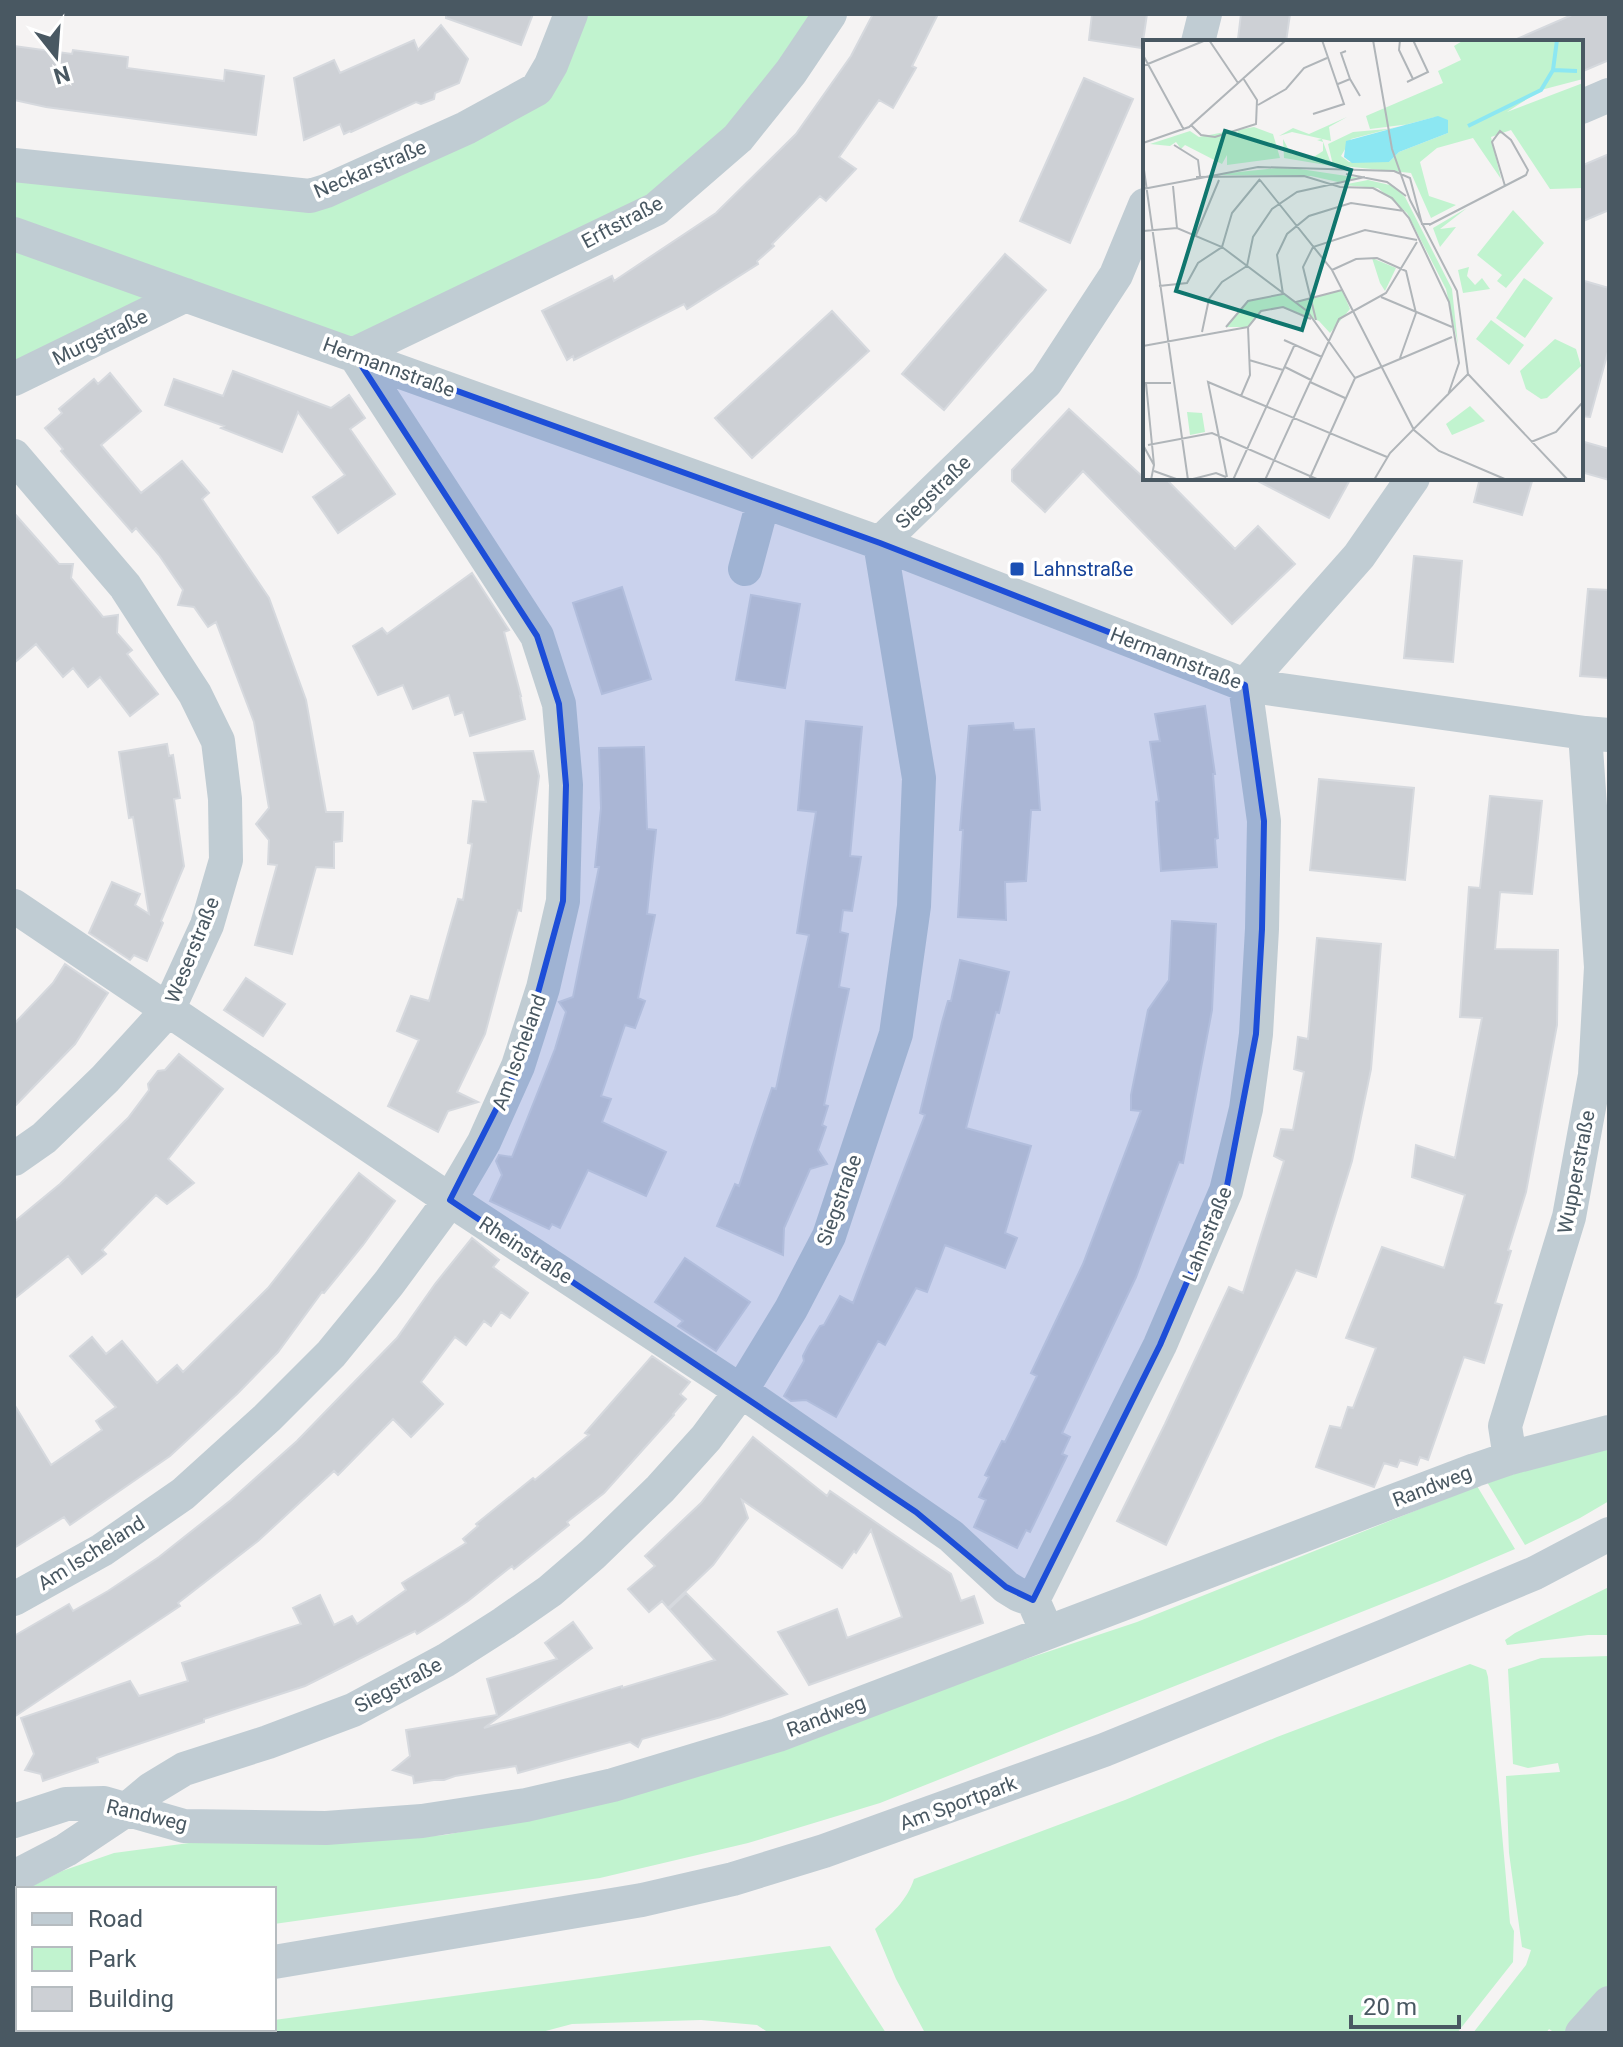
<svg xmlns="http://www.w3.org/2000/svg" width="1623" height="2047" font-family="Roboto,sans-serif">
<style>
.green{fill:#c1f3cf}
.building{fill:#cdd0d5;stroke:#d6d9de;stroke-width:2}
.lines{fill:none;stroke-linecap:round;stroke-linejoin:round}
.minor{stroke:#c0ccd3;stroke-width:34}
.marked{fill:#1d4ed8;fill-opacity:0.2;stroke:#1d4ed8;stroke-width:6;stroke-linejoin:round}
.transit-dot{fill:#1a4fb4;stroke:#fff;stroke-width:3}
.labels{text-anchor:middle;dominant-baseline:central;stroke-width:7;stroke-linejoin:round;paint-order:stroke}
.street-label{font-size:20px;fill:#495862;stroke:#fff}
.transit-label{font-size:20px;fill:#164399;stroke:#fff;text-anchor:start}
.inset-river{fill:none;stroke:#8ce7f2;stroke-width:4}
.inset-road{fill:none;stroke:#b0b5b9;stroke-width:2}
.view{fill:#0f766e;fill-opacity:0.15;stroke:#0f766e;stroke-width:4}
.inset-edge{fill:none;stroke:#495862;stroke-width:4}
</style>
<rect width="100%" height="100%" fill="#f5f3f3"/>
<path class="green" d="M571,14H830L656,209L354,354L186,295L14,379V174L296,195L527,95Z
M1609,1446V1501L1580,1518L1525,1545L1487,1482Z
M1477,1486L1515,1549L1442,1580L880,1803L748,1843L600,1878L274,1924V1889H26L62,1871L114,1853L189,1843L366,1841L445,1835L582,1808L997,1666L1020,1661L1137,1622Z
M1609,1587V1635H1588L1507,1645L1505,1640L1515,1633Z
M1609,1656V1985L1583,2007L1565,2033H1555L1549,2029L1546,2033H1473L1526,1965L1531,1950L1522,1947L1509,1853L1506,1776L1560,1772L1558,1763L1528,1768L1513,1764L1508,1669L1541,1658Z
M1470,1664L1486,1670L1488,1677L1510,1923L1514,1931L1513,1962L1457,2033H925L896,1979L875,1929C891,1914 907,1901 914,1879L1125,1800L1277,1737Z
M830,1946L886,2033H769L757,2025L701,2020L572,2024L538,2033H241L239,2029H274V2020Z"/>
<path class="building" d="M446,14H533L521,45L446,18Z
M873,14H938L912,66L916,68L893,108L879,100L839,157L856,169L826,201L820,196L772,244L774,246L757,261L758,264L687,309L684,304L574,360L573,356L567,360L542,311L612,276L614,281L716,213L796,134L851,56Z
M1092,14H1147L1142,48L1089,40Z
M1241,14H1290L1286,42H1259L1238,39Z
M1574,14H1609V60L1581,72V42H1510Z
M441,25L468,59L459,83L435,93L434,99L421,104L416,102L351,132L350,131L344,134L340,124L304,140L294,78L334,60L340,73L414,40L418,50Z
M14,46L72,54L73,50L128,57L127,68L224,81L225,70L264,76L256,135L46,107L14,100Z
M1084,78L1133,99L1070,243L1020,221Z
M1609,154V210L1581,222V166Z
M1005,254L1046,290L944,410L902,374Z
M1581,280L1609,288V348L1590,417L1581,416Z
M832,311L869,351L752,458L715,418Z
M233,371L331,408L349,395L365,418L350,429L395,494L338,533L313,497L345,475L298,412L282,452L221,428L224,426L165,405L174,379L223,396Z
M110,373L141,411L101,445L141,493L182,461L209,493L202,499L269,598L306,700L326,812H343L342,841L334,842V868L316,867L292,954L255,945L277,865L268,864L269,840L256,824L269,808L254,722L216,622L208,627L194,607L178,605L183,590L159,555L136,528L132,532L61,451L63,449L45,428L62,413L59,409L94,379L98,384Z
M1069,409L1144,478H1165L1235,549L1258,526L1295,564L1232,624L1083,471L1045,512L1012,481V470Z
M1581,441L1609,449V480L1581,472Z
M1252,478H1351L1329,518Z
M1480,478H1533L1522,515L1474,502Z
M14,513L59,564H73L71,578L103,617L118,615L117,633L132,650L127,654L158,694L130,716L100,677L88,687L73,668L63,677L36,644L14,663Z
M1414,556L1462,561L1453,662L1404,658Z
M472,573L509,630L504,632L521,696H520L525,719L470,736L463,712L455,715L449,695L413,709L403,685L378,695L353,646L382,628L387,634Z
M622,587L651,679L602,694L573,603Z
M1588,589L1609,590V678L1580,676Z
M751,595L800,604L785,688L736,680Z
M1205,706L1215,774H1213L1218,838L1215,839L1217,867L1161,871L1156,802L1159,801L1150,742L1160,741L1155,714Z
M806,721L862,727L850,856L861,857L852,911L843,910L840,932L848,934L839,987L849,989L824,1105L828,1106L822,1125L826,1127L818,1150L827,1164L810,1169L784,1228L783,1255L717,1226L735,1184L739,1186L772,1088L776,1089L809,935L797,933L816,812L798,810Z
M1013,723L1014,730L1034,729L1040,810H1031L1026,881L1005,882L1006,920L958,917L963,830H960L969,726Z
M167,744L169,756L173,755L180,798L174,799L184,866L161,921L163,923L147,961L134,955L130,960L89,933L112,882L140,894L135,905L149,914L133,817L129,818L119,752Z
M644,747L647,829L656,830L647,914L655,915L638,998L645,1001L635,1028L625,1025L601,1096L611,1099L602,1122L666,1152L646,1196L588,1170L560,1228L552,1224L549,1229L490,1201L502,1175L496,1161L499,1155L512,1157L555,1049L566,1012L559,1002L573,997L599,867H595L601,808L599,748Z
M533,751L539,776L521,911L518,910L485,1034L457,1092L478,1102L448,1111L438,1132L388,1106L419,1040L397,1031L411,996L429,1001L458,899L463,900L472,844L468,843L473,801L486,802L474,753Z
M1319,779L1414,788L1405,880L1310,870Z
M1490,796L1542,801L1532,894L1500,892L1495,949L1558,950L1557,1025L1526,1192L1508,1250L1511,1251L1495,1303L1502,1305L1484,1363L1464,1357L1428,1460L1420,1457L1417,1465L1400,1460L1397,1467L1384,1463L1374,1487L1316,1467L1330,1426L1341,1428L1348,1407L1353,1408L1376,1348L1346,1338L1382,1247L1444,1268L1465,1195L1412,1177L1416,1145L1455,1158L1482,1018L1460,1017L1469,887L1480,888Z
M1172,921L1216,924L1212,1010L1183,1163L1179,1162L1136,1277L1062,1433L1070,1437L1062,1454L1067,1456L1030,1532L1026,1530L1017,1548L974,1527L986,1500L979,1497L989,1477L985,1475L1002,1441L1005,1442L1037,1376L1031,1373L1083,1264L1141,1111L1131,1110V1095L1148,1010L1169,980Z
M1317,938L1381,944L1371,1069L1352,1161L1316,1277L1296,1270L1166,1545L1117,1521L1165,1424L1229,1287L1243,1293L1284,1161L1274,1156L1281,1129L1293,1130L1304,1072L1294,1069L1296,1054L1298,1037L1308,1039Z
M960,960L1009,972L999,1013L996,1012L966,1128L1031,1146L1005,1233L1017,1238L1005,1268L945,1245L927,1292L916,1288L885,1345L878,1341L836,1417L806,1400L791,1401L784,1396L804,1361L803,1356L808,1346L820,1326L824,1325L840,1296L853,1303L925,1115L920,1113L925,1092L942,1022L948,1001H951Z
M65,964L108,993L75,1044L14,1107V1024L53,983Z
M246,978L285,1004L263,1036L224,1010Z
M179,1054L223,1089L168,1159L194,1183L167,1204L156,1195L102,1250L106,1254L82,1274L68,1256L14,1299V1222L60,1184L128,1118L149,1090L148,1084L158,1071L165,1070Z
M359,1173L395,1201L363,1245L324,1293L322,1292L278,1352L238,1393L170,1456L70,1525L64,1517L14,1548V1404L51,1465L102,1430L96,1421L116,1407L70,1356L92,1337L106,1354L122,1341L157,1383L177,1365L183,1372L268,1288Z
M472,1238L499,1260L493,1267L528,1293L510,1318L501,1312L491,1326L484,1321L466,1345L455,1337L421,1382L443,1404L411,1437L393,1419L338,1475L334,1471L258,1541L178,1603L180,1606L14,1717V1636L69,1604L73,1611L108,1591L159,1557L231,1500L297,1441L397,1338L435,1284Z
M685,1258L750,1302L716,1351L678,1326L683,1321L655,1302Z
M652,1356L690,1382L680,1394L686,1399L673,1414L674,1415L604,1493L567,1522L569,1525L514,1569L512,1566L468,1601L443,1618L417,1634L415,1631L305,1686L204,1719V1722L97,1758L98,1762L43,1781L41,1774L25,1770L34,1754L21,1718L130,1681L139,1696L188,1681L182,1663L301,1624L293,1608L320,1595L334,1625L352,1616L357,1624L406,1590L402,1583L466,1543L463,1539L478,1526L476,1524L533,1478L535,1480L589,1435L585,1433Z
M753,1437L827,1496L830,1491L951,1574L961,1601L974,1596L983,1623L809,1685L778,1632L837,1609L847,1638L902,1617L871,1530L856,1553L854,1551L842,1568L742,1500L748,1518L713,1565L668,1608L662,1601L649,1612L628,1589L655,1566L645,1556L701,1503Z
M686,1593L787,1694L721,1717L642,1739L638,1747L630,1742L518,1773L516,1766L455,1776L444,1780H434L414,1783L413,1776L393,1770L410,1756L406,1730L497,1715L487,1679L557,1659L545,1643L573,1622L592,1648L484,1728L622,1686V1688L715,1660L669,1609Z"/>
<g class="lines">
<path class="minor" d="M1198,42L1205,14
M1581,107L1609,95
M14,165L310,196L326,191L466,128L537,89L551,65L571,14
M14,234L880,543L1245,685L1585,733L1609,735
M14,379L186,295
M14,456L125,586L195,694L218,741L225,799L226,860L207,925L168,1010L105,1079L44,1138L14,1159
M745,569L763,502
M14,906L450,1200L741,1391L951,1536L1006,1587L1019,1595L1033,1600
M1510,1458L1505,1426L1569,1217L1595,1075L1601,967L1585,733
M14,1599L102,1550L183,1494L267,1418L331,1354L389,1283L450,1200L484,1142L518,1066L543,988L563,901L566,785L559,704L537,636L354,354L656,209L738,138L791,72L830,14
M1047,1632L1033,1600L1160,1345L1226,1191L1246,1109L1256,1034L1262,929L1264,821L1245,685L1359,556L1413,478
M14,1821L66,1804L104,1803L184,1826L326,1828L422,1821L526,1805L613,1785L778,1735L1475,1470L1510,1458L1609,1432
M14,1877L66,1850L126,1810L151,1789L184,1769L268,1742L353,1710L446,1660L504,1623L550,1591L593,1554L660,1489L706,1438L741,1391L791,1309L829,1236L896,1034L914,906L919,778L880,543L1046,382L1116,275L1145,205
M274,1962L642,1900L733,1879L824,1851L1104,1750L1387,1635L1535,1573L1609,1534
M14,1987H18
M14,2031L21,2029
M1582,2033L1609,2003"/>
</g>
<path class="marked" d="M354,354L880,543L1245,685L1264,821L1262,929L1256,1034L1226,1191L1160,1345L1033,1600L1006,1587L916,1512L450,1200L518,1066L563,901L566,785L559,704L537,636Z"/>
<rect class="transit-dot" x="1009" y="561" width="16" height="16" rx="4"/>
<g class="labels">
<g class="street-label">
<text transform="translate(370 169) rotate(-23)">Neckarstraße</text>
<text transform="translate(622 222) rotate(-28)">Erftstraße</text>
<text transform="translate(100 337) rotate(-26)">Murgstraße</text>
<text transform="translate(389 367) rotate(20)">Hermannstraße</text>
<text transform="translate(933 492) rotate(-44)">Siegstraße</text>
<text transform="translate(1176 658) rotate(21)">Hermannstraße</text>
<text transform="translate(192 950) rotate(-68)">Weserstraße</text>
<text transform="translate(519 1052) rotate(-70)">Am Ischeland</text>
<text transform="translate(1576 1172) rotate(-79)">Wupperstraße</text>
<text transform="translate(839 1200) rotate(-70)">Siegstraße</text>
<text transform="translate(1207 1234) rotate(-68)">Lahnstraße</text>
<text transform="translate(526 1250) rotate(33)">Rheinstraße</text>
<text transform="translate(1432 1486) rotate(-21)">Randweg</text>
<text transform="translate(91 1553) rotate(-32)">Am Ischeland</text>
<text transform="translate(398 1685) rotate(-28)">Siegstraße</text>
<text transform="translate(826 1716) rotate(-21)">Randweg</text>
<text transform="translate(958 1803) rotate(-20)">Am Sportpark</text>
<text transform="translate(147 1815) rotate(13)">Randweg</text>
</g>
<g class="transit-label">
<text x="1033" y="569">Lahnstraße</text>
</g>
</g>
<g transform="translate(1143 40)">
<rect width="440" height="440" fill="#f5f3f3"/>
<path d="M321,0H440V39L398,50L364,72L440,43V148L407,149L368,90L348,97L358,139L330,98L294,108L277,122L286,156L313,165L288,178L268,133L190,125L185,104L210,92L244,89L267,84L227,89L223,76L300,43L295,31L318,20L311,6ZM292,77L305,93L256,112L246,122H206L198,116L208,99ZM204,77L186,87L188,101L149,92L136,96L150,88L166,94ZM111,87L130,94L137,118L84,125V115L79,124L42,105L38,109L33,102L27,106L7,104L47,91L56,97L92,90L96,95L94,90ZM140,99L148,114L169,118L180,111V102L174,100L179,99L189,126L141,118ZM134,128L157,129L217,138L195,142L168,136L68,135ZM225,140L251,146L262,157L309,249L315,305L303,249L264,173L235,148L199,145ZM324,168L297,189L313,187L297,207L290,188ZM370,170L401,203L363,248L354,241L359,235L334,215ZM229,218L253,228L242,251L237,243ZM326,227L324,236L332,245L339,238L347,249L320,253L315,230ZM381,238L410,258L382,298L353,278ZM199,250L207,269L187,293L176,281L140,267L120,270L105,287H83L105,261L140,254L152,262ZM348,280L381,305L366,325L333,299ZM412,299L433,309L438,326L404,358L398,359L383,349L377,331ZM327,366L342,381L309,395L303,384ZM44,372L59,373L62,392L47,395Z" fill="#c1f3cf" fill-rule="evenodd"/>
<path d="M295,76L305,80V93L256,112L246,122L209,123L201,117L203,101Z" fill="#8ce7f2"/>
<path class="inset-river" d="M410,30L434,31M325,86L398,50L410,30L414,0"/>
<path class="inset-road" d="M66,0L95,43M230,0L249,109L267,160L314,251L325,334L425,440M257,0L256,10L270,39M203,11L198,13L207,39M0,15L41,90M0,26L63,0M264,42L285,32L270,0M195,44L207,39L217,56M115,65L143,49L161,28L184,18M170,74L201,64L179,0M48,85L58,95L72,97L113,84L114,60L100,38M0,103L46,87L143,0M31,105L55,120L57,136M0,123L45,440M203,134L244,142L263,156M53,137L161,136L197,147L230,148L249,158L266,178L306,262L316,323L305,355M117,140L189,230L271,390L296,411L364,440M30,146L34,188M0,149L115,127L251,131L267,138L279,184H288M286,185L383,135L385,130L368,100L357,91L349,102L362,146M0,191L34,188L79,207L164,271L212,338M53,195L76,140M189,230L213,219L234,218L263,231L273,273L257,318M16,246L44,243L55,223L79,207L89,173L117,139M238,257L309,287M153,262L199,250M173,280L160,227L170,207L222,190L274,200M83,287L105,261L140,254L134,215L144,194L166,176L208,163L261,171M59,292L66,259L79,242L104,226L110,197L129,169L154,152L222,137M141,300L179,317M0,306L105,287M106,320L140,330M142,327L168,340M212,338L309,297M167,342L202,358M1,343H28M3,343L11,425M98,356L107,335L105,287L118,271L140,267L168,279M388,402L413,392L440,362M0,405L11,425L8,440M5,405L69,393L176,440M11,431L36,440M84,437L65,342L244,417M46,440L73,433L83,437M90,440L152,304M122,440L196,279L243,253L274,202M166,440L212,338M231,440L247,413L325,334"/>
<path class="view" d="M82,91L208,130L159,290L33,251Z"/>
<rect width="440" height="440" class="inset-edge"/>
</g>
<rect width="1623" height="2047" fill="none" stroke="#495862" stroke-width="32"/>
<rect x="16" y="1887" width="260" height="144" fill="#ffffff" stroke="#b6bcc0" stroke-width="2"/>
<rect x="32" y="1913" width="40" height="12" fill="#c0ccd3" stroke="#b6bcc0" stroke-width="2"/>
<text x="88" y="1927" font-size="24" fill="#495862">Road</text>
<rect x="32" y="1947" width="40" height="24" fill="#c1f3cf" stroke="#b6bcc0" stroke-width="2"/>
<text x="88" y="1967" font-size="24" fill="#495862">Park</text>
<rect x="32" y="1987" width="40" height="24" fill="#cdd0d5" stroke="#b6bcc0" stroke-width="2"/>
<text x="88" y="2007" font-size="24" fill="#495862">Building</text>
<g transform="translate(56 56) rotate(163)" stroke="#ffffff" stroke-width="6" paint-order="stroke">
<path d="M0-6L14 30L0 20L-14 30Z" fill="#495862"/>
<text y="-12" font-size="22" font-weight="bold" text-anchor="middle" fill="#495862">N</text>
</g>
<path d="M1351 2015v12h108v-12" fill="none" stroke="#495862" stroke-width="4"/>
<text x="1363" y="2015" font-size="24" fill="#495862" stroke="#ffffff" stroke-width="6" paint-order="stroke">20 m</text>
</svg>
